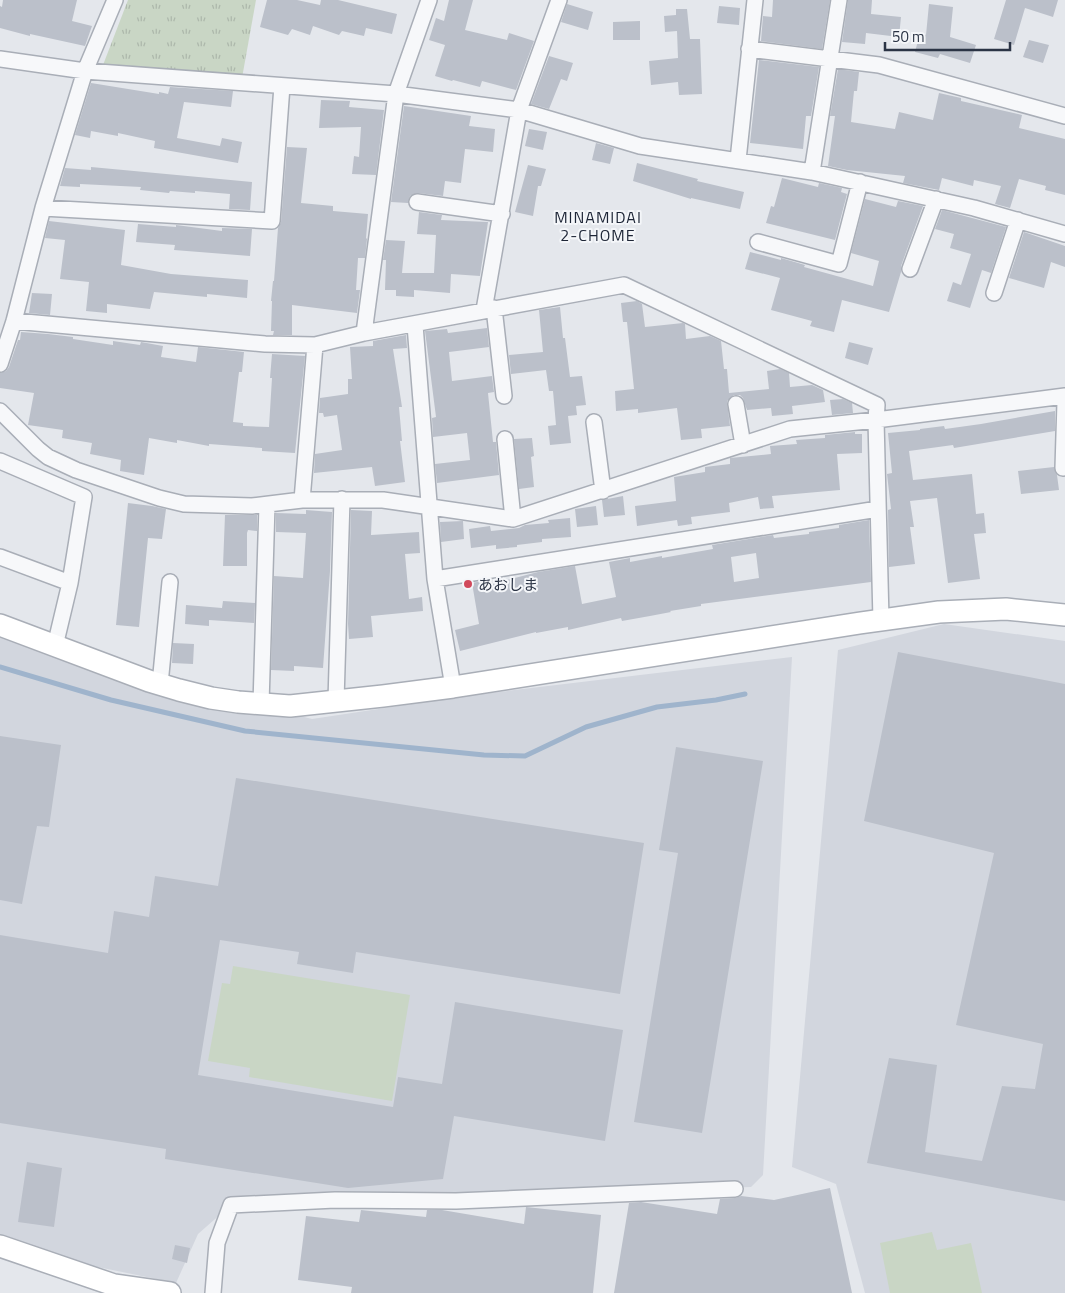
<svg xmlns="http://www.w3.org/2000/svg" width="1065" height="1293" font-family="'Titillium Web','Noto Sans JP',sans-serif">
<style>
.built{fill:#d2d6de}
.grass{fill:url(#grass-tufts)}
.pitch{fill:#c9d6c5}
.lines{fill:none;stroke-linecap:round;stroke-linejoin:round}
.stream{stroke:#9fb4cc;stroke-width:5}
.building{fill:#bbc0ca;fill-rule:evenodd}
.street-casing{stroke:#a9aeb7;stroke-width:18}
.secondary-casing{stroke:#a9aeb7;stroke-width:24}
.street{stroke:#f7f8fa;stroke-width:15}
.secondary{stroke:#fff;stroke-width:21}
.poi-dot{fill:#d1495b;stroke:#f4f6f9;stroke-width:2}
.labels{text-anchor:middle;dominant-baseline:central;stroke-width:4;stroke-linejoin:round;paint-order:stroke}
.poi-label{font-size:15px;fill:#2b3445;stroke:#f4f6f9;text-anchor:start}
.neighbourhood-label{font-size:16px;letter-spacing:1px;fill:#1d2536;stroke:#f4f6f9}
</style>
<defs>
<pattern id="grass-tufts" width="24" height="20" patternUnits="userSpaceOnUse" patternTransform="scale(1.25)"><rect width="24" height="20" fill="#c9d6c5"/><path d="M3 7l-1-3M5 7V3M7 7l1-3M15 17l-1-3M17 17v-4M19 17l1-3" fill="none" stroke="#adb8ab"/></pattern>
</defs>
<rect width="100%" height="100%" fill="#e4e7ec"/>
<path class="built" d="M944,624L1065,641V1293H865L836,1184L792,1167L838,650Z
M0,630L121,670L312,719L465,696L792,657L763,1175L751,1187L231,1205L198,1234L176,1283L0,1247Z"/>
<path class="grass" d="M128,0H256L242,78L103,65Z"/>
<path class="pitch" d="M233,966L410,995L392,1101L249,1077L250,1068L208,1061L222,983L230,984Z
M932,1232L937,1250L971,1243L982,1293H890L880,1243Z"/>
<g class="lines">
<path class="stream" d="M0,667L111,700L245,731L484,755L525,756L586,727L657,707L716,700L745,694"/>
</g>
<path class="building" d="M3,0H77L72,21L92,26L85,46L30,34V36L0,28V6L2,7Z
M267,0H297L320,5L321,0H338L397,14L392,34L366,28L364,36L342,31L339,35L313,26L310,35L292,29L288,35L260,27Z
M449,0H473L465,30L507,40L509,33L534,41L516,90L482,81L480,87L453,80L452,81L435,76L445,45L429,40L436,18L444,21Z
M773,0H830L822,49L761,41L763,16L772,17Z
M848,0H872L871,14L901,17L899,37L866,33L865,44L842,42Z
M1006,0H1058L1053,17L1025,8L1014,45L994,39Z
M567,4L593,12L588,30L561,22Z
M929,4L953,7L950,37L976,45L970,63L940,54L938,58L915,52L920,33L926,35Z
M719,6L740,8L739,25L717,23Z
M676,9H687L690,39H700L702,94L679,95L678,82L651,85L649,61L678,58L677,31L665,32L664,16L676,15Z
M640,21V40H613V22Z
M1029,40L1049,45L1043,63L1023,57Z
M549,56L573,63L567,81L561,79L549,109L531,104Z
M759,60L819,67L811,116H806L803,149L750,143Z
M838,69L859,72L857,91H854L851,122L895,129L899,112L933,120L939,93L961,98V101L1022,115L1019,128L1065,139V195L1045,190L1046,186L1019,179L1010,208L995,204L1001,186L974,180L973,186L942,178L939,190L903,183L905,176L847,170L828,166L835,116H830Z
M91,83L159,94V92L168,94L170,87L233,91L231,107L184,102L177,138L220,146L222,138L242,142L238,163L154,148L155,141L118,133V136L91,131L90,138L75,135Z
M321,100L350,101L349,107L384,110L376,175L352,174L354,156L359,157L361,127L319,128Z
M404,106L471,116L469,126L495,129L493,152L465,149L461,183L445,181L443,196L418,193L410,196L408,203L391,202Z
M529,129L547,132L543,150L525,146Z
M596,143L614,148L610,164L592,160Z
M287,147L307,148L301,203L333,206V211L368,214L366,238L367,239L365,258H358L356,290H360L357,313L292,305V335H273L274,331H271L272,301H271L273,281H274L278,228L281,222Z
M637,163L698,179L697,181L744,192L740,209L691,198V199L633,181Z
M528,165L546,169L541,186H538L533,216L515,212Z
M91,167L252,182L250,210L229,209L230,194L195,191V193L170,191L169,193L140,190L141,187L80,184V187L60,186L65,168L91,170Z
M782,178L818,187L819,183L842,188L841,192L847,194L835,240L766,223L771,206L774,207Z
M865,199L896,207L898,201L923,206L901,266V272L889,312L842,300L834,332L810,326L812,321L771,310L780,278L745,269L750,252L781,260V258L805,265L804,267L873,286L879,261L851,253Z
M942,210L1006,227L991,273L982,270L970,308L947,301L953,282L961,285L971,254L950,248L954,234L935,229Z
M419,212L442,215L441,220L488,222L480,276L451,274L450,293L414,290V297L396,296V290H385L386,260H383L386,240L405,241L402,273H434L436,235L417,234Z
M49,221L125,230L121,265L171,274L248,280L247,298L207,294V297L154,292L150,309L107,304V313L86,311L89,282L60,279L65,240L45,238Z
M138,224L176,227V225L222,231V228L252,229L250,256L174,250L175,245L136,242Z
M1024,232L1065,246V267L1051,262L1044,288L1009,278Z
M32,293L52,294L50,315L29,313Z
M637,301L642,304L645,327L683,323L685,324L686,339L710,336L721,341L724,369H727L729,393L769,389L767,371L780,369L789,373L790,387L812,385L823,390L825,402L792,406L793,414L772,416L771,408L747,410L743,398L740,395H734L727,401L730,426L701,429L702,438L681,440L677,408L638,413V409L616,411L615,391L634,389L627,322H623L621,303Z
M560,307L563,338H565L570,377L582,376L586,405L576,406L577,415L568,416L571,443L550,445L548,426L556,425L553,391H549L546,370L511,374L509,355L543,352L539,310Z
M487,328L489,347L449,352L452,381L492,376L494,392L488,393L493,442H496L499,475L437,483L435,464L470,460L467,433L433,437L432,418L436,417L425,331L447,329L448,333Z
M21,332L48,334L73,337V339L113,345V341L140,345L141,342L163,346L161,357L196,362L198,347L244,352L242,372H239L233,422L243,423V426L269,427L272,378H270L272,354L305,356L295,453L262,451V448L209,444V446L177,440V443L149,438L144,475L120,471L121,460L90,454L92,443L62,438L63,430L28,425L34,393L0,388V373L6,371L9,367L18,340H20Z
M406,335L407,348L393,349L402,407H399L402,441H400L405,482L375,486L372,467L314,473L315,454L342,450L337,415L324,417L323,413H319L320,398L348,394V379H352L350,347L373,346V341Z
M849,342L873,348L868,365L845,358Z
M843,399L852,403L853,413L832,415L830,400Z
M1055,411V431L978,444L954,448L953,445L909,451L913,480L972,474L976,514L984,513L986,533L974,534L980,579L948,583L937,498L910,501L914,527H910L915,564L889,567L888,510L891,509L887,474L892,473L888,433L920,430V429L944,426L945,429L981,424Z
M855,432V434H862V453L837,454L840,490L772,496L774,508L760,509L758,497L729,503L730,512L691,517L692,524L678,526L677,520L637,526L635,506L676,501L674,477L705,472V467L730,464V458L771,454L770,446L797,444L796,440L825,438V435Z
M532,438L534,456L531,457L534,487L519,489L514,439Z
M1054,467L1057,475L1059,490L1021,494L1018,471Z
M623,496L625,515L604,517L602,500Z
M128,503L152,506L166,509L162,539L148,538L139,627L116,625Z
M596,506L598,525L577,527L575,509Z
M306,510L332,512L330,571L323,668L294,666V671L271,670L274,576L303,578L306,533L276,532V513L306,514Z
M351,510L372,511L371,535L419,532L420,553L405,554L409,599L422,597L423,611L371,616L373,637L349,639L348,624Z
M225,515H257V531L248,530L247,533V566H223Z
M570,518L571,537L542,539V542L517,545V547L496,549V545L471,548L469,529L490,526L491,531L519,528L525,525L549,523L548,520Z
M869,520L871,582L701,604V606L670,611L671,612L650,616L622,621L621,618L568,630V627L536,633V632L460,651L455,630L479,624L472,583L487,580L488,585L538,572L575,566L582,604L616,597L609,562L630,558V562L662,556V558L713,549L712,545L773,535L774,538L809,534V532L839,528V525ZM756,553L759,578L734,582L731,557Z
M463,521L464,539L441,542L440,522Z
M223,601L255,603L254,623L209,620V626L185,624L186,605L222,608Z
M173,643L194,644L193,664L172,663Z
M898,652L1065,684V1201L867,1163L889,1058L937,1065L925,1152L982,1161L1002,1086L1035,1089L1043,1044L956,1025L994,853L864,821Z
M0,736L61,745L49,827L37,826L22,904L0,900Z
M676,747L763,761L702,1133L634,1122L678,853L659,850Z
M236,778L644,843L620,994L356,952L353,973L297,964L299,952L220,940L198,1075L393,1107L398,1077L442,1084L455,1002L623,1030L605,1141L454,1116L443,1179L348,1188L165,1159L166,1149L0,1123V935L108,953L114,911L149,917L155,876L218,886Z
M27,1162L62,1168L54,1227L18,1222Z
M830,1188L852,1293H614L629,1203L641,1202L717,1214L720,1199L735,1198L741,1196L774,1200Z
M526,1207L601,1215L593,1293H351L352,1287L298,1280L306,1216L359,1222L361,1210L426,1217L427,1210H442L524,1224Z
M175,1245L190,1248L187,1263L172,1259Z"/>
<g class="lines">
<g class="street-casing">
<path id="street" d="M749,49L879,65L1065,116
M0,59L85,71L396,94L519,110L640,146L812,172L974,208L1065,234
M738,160L755,0
M812,172L839,0
M417,202L502,214
M43,208L272,221L282,86
M758,242L839,264L860,182
M910,269L936,199
M994,293L1018,220
M494,308L504,396
M484,310L519,110L559,0
M14,321L265,344L315,345L364,333L624,285L877,405L876,420L881,620
M415,325L435,579L453,687
M364,333L396,94L429,0
M0,364L14,321L43,208L85,71L115,0
M736,404L743,445
M0,411L38,449L48,457L76,470L159,498L184,504L252,506L302,500H383L513,519L790,429L876,420L1065,396
M594,422L603,491
M505,439L513,519
M0,461L84,497L70,583L55,646
M1063,468L1065,402
M302,500L315,345
M0,557L70,583
M435,579L878,509
M160,684L170,582
M336,701L342,499
M261,704L267,505
M213,1293L217,1243L231,1205L335,1200L456,1201L735,1189"/>
</g>
<g class="secondary-casing">
<path id="secondary" d="M0,625L149,681L179,690L211,698L238,702L290,706L383,696L453,687L860,623L939,612L1006,609L1065,615
M0,1246L114,1285L170,1293"/>
</g>
<use href="#street" class="street"/>
<use href="#secondary" class="secondary"/>
</g>
<circle class="poi-dot" cx="468" cy="584" r="5"/>
<g class="labels">
<g class="poi-label">
<text x="478" y="584">あおしま</text>
</g>
<g class="neighbourhood-label">
<text x="598" y="217">MINAMIDAI<tspan x="598" dy="18">2-CHOME</tspan></text>
</g>
</g>
<path d="M885 42v8h125v-8" fill="none" stroke="#2b3445" stroke-width="2.5"/>
<text x="892" y="42" font-size="15" fill="#2b3445" stroke="#f4f6f9" stroke-width="4" paint-order="stroke">50 m</text>
</svg>
